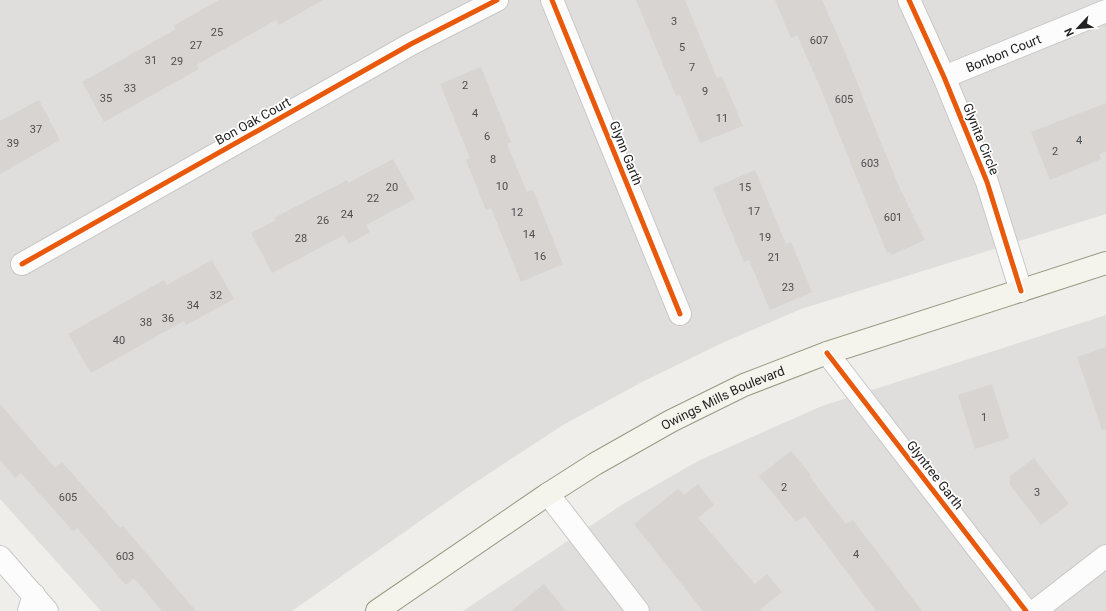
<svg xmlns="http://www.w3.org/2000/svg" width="1106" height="611" font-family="Roboto,sans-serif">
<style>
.residential{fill:#dfdedc}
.building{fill:#d7d4d2}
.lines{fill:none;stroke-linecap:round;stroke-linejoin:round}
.minor-casing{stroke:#c9c8c7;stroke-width:24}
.tertiary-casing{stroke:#c9c8c7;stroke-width:24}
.secondary-casing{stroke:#999a82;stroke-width:24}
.minor{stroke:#fdfcfc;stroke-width:22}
.tertiary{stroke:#fdfcfc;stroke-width:22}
.secondary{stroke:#f4f4ed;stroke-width:22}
.cycleway-casing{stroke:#fff;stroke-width:8}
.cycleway{stroke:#e8590c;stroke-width:5}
.labels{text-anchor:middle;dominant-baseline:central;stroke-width:3.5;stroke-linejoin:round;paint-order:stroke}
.number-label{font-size:11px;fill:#4f4e4e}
.street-label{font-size:13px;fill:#222;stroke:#fff}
</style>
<rect width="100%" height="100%" fill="#f0eeeb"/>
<path class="residential" d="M0,0H1106V214L801,309L722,343L642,382L563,425L467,488L292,611H101L0,499Z
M1106,315V611H463L623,504L698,461L822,406Z"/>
<path class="building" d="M219,0H323L279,25L276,20L196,65L199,69L104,122L82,82L176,29L173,26Z
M636,0H685L717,78L722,76L743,126L700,143L680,95L676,96Z
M775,0H822L847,57L879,138L900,189L925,240L891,255L890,252L887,253L820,87L797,35L791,38Z
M481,67L511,142L507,144L527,192L533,190L563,264L521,282L491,208L486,210L466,160L470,158L440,84Z
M39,100L60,140L0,174V121Z
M1106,103V151L1099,154L1101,159L1050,180L1031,132Z
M393,159L415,199L366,225L370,232L349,244L344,235L272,273L251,233L276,220L274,218L347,180L348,183Z
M755,170L786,244L791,242L812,292L770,310L749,260L744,262L713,188Z
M212,260L234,299L186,325L184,321L91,373L68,334L164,280L167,285Z
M1106,347V429L1102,430L1077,357Z
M992,384L1009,438L975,449L958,395Z
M0,404L55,468L62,462L120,528L123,526L196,611H162L134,578L126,585L77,528L73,531L21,473L15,478L0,460Z
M791,451L811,475L809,476L846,524L853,520L922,611H876L805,516L796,522L759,476Z
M1034,458L1069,504L1041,525L1010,485V476Z
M698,484L714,505L698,518L755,584L767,574L782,592L758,611H703L634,524L678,489L684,495Z
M544,584L566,611H511Z"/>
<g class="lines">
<g class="minor-casing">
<g id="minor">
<path d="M552,0L680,314"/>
<path d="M909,0L944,77L987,182L1021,291"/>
<path id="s1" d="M944,77L1106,11"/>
<path d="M22,264L411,44L497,0"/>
<path d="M827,353L1026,611"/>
<path d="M548,494L638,611"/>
<path d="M29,611L34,595"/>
<path d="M1035,611L1106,556"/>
</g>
</g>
<g class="tertiary-casing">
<path id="tertiary" d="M0,557L47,611"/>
</g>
<g class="secondary-casing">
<g id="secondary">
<path id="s2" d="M377,611L548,494L595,464L671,421L744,385L827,353L1106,263"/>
</g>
</g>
<use href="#minor" class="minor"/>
<use href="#tertiary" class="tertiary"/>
<use href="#secondary" class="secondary"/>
<g class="cycleway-casing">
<path id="cycleway" d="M552,0L680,314
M909,0L944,77L987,182L1021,291
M22,264L411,44L497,0
M827,353L1026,611"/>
</g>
<use href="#cycleway" class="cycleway"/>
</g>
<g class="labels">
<g class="number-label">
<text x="674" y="21">3</text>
<text x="217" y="32">25</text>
<text x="819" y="40">607</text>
<text x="196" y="45">27</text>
<text x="682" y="47">5</text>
<text x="151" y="60">31</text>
<text x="177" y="61">29</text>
<text x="692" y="67">7</text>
<text x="465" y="85">2</text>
<text x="130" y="88">33</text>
<text x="705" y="91">9</text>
<text x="106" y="98">35</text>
<text x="844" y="99">605</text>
<text x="475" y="113">4</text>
<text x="722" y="118">11</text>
<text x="36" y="129">37</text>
<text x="487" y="136">6</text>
<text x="1079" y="140">4</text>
<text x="13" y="143">39</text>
<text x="1055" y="151">2</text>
<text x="493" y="159">8</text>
<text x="870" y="163">603</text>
<text x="502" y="186">10</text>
<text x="392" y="187">20</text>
<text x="745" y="187">15</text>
<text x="373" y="198">22</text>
<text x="754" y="211">17</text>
<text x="517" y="212">12</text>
<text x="347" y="214">24</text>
<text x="893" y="217">601</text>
<text x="323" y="220">26</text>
<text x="529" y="234">14</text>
<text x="765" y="237">19</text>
<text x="301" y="238">28</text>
<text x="540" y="256">16</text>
<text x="774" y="257">21</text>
<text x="788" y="287">23</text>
<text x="216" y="295">32</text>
<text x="193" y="305">34</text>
<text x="168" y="318">36</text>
<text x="146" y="322">38</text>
<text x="119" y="340">40</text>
<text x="984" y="417">1</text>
<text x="784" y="487">2</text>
<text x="1037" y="492">3</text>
<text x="68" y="497">605</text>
<text x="856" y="554">4</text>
<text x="125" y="556">603</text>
</g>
<g class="street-label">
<text stroke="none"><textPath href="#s1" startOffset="64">Bonbon Court</textPath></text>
<text transform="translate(253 121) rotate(-29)">Bon Oak Court</text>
<text transform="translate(981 139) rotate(68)">Glynita Circle</text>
<text transform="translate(626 153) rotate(68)">Glynn Garth</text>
<text stroke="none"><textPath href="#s2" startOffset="407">Owings Mills Boulevard</textPath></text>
<text transform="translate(935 475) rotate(52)">Glyntree Garth</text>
</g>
</g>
<g transform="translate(1078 28) rotate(244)" stroke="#ffffff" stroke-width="3" paint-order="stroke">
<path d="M0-3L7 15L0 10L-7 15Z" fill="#222222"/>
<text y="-6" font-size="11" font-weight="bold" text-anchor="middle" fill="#222222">N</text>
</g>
</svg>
